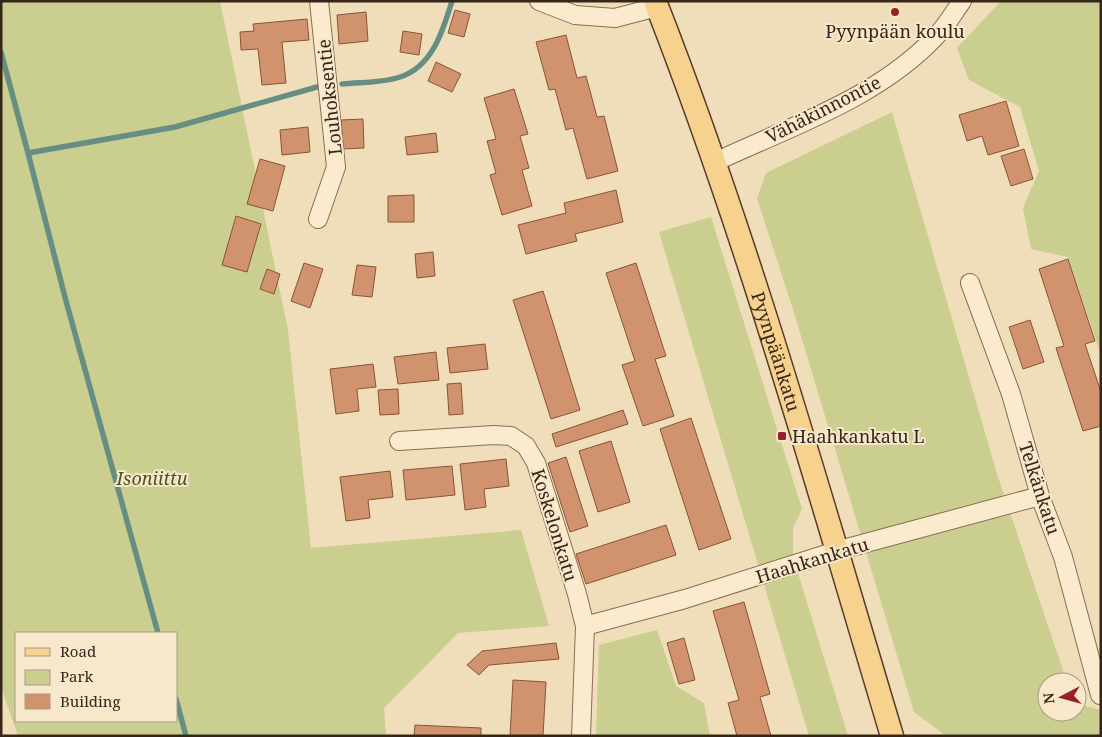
<svg xmlns="http://www.w3.org/2000/svg" width="1102" height="737" font-family="'Noto Serif',serif">
<style>
.green{fill:#cace8f;fill-rule:evenodd}
.lines{fill:none;stroke-linecap:round;stroke-linejoin:round}
.stream{stroke:#678e82;stroke-width:5.5}
.building{fill:#d1926e;stroke:#885438}
.minor-casing{stroke:#886d54;stroke-width:20}
.major-casing{stroke:#553b29;stroke-width:25}
.minor{stroke:#fbebce;stroke-width:18}
.major{stroke:#f7d18e;stroke-width:22}
.poi-dot{fill:#9a2027;stroke:#f7e8cb;stroke-width:2}
.labels{text-anchor:middle;dominant-baseline:central;stroke-width:4;stroke-linejoin:round;paint-order:stroke}
.poi-label{font-size:18px;fill:#36261a;stroke:#f7e8cb}
.street-label{font-size:18px;fill:#36261a;stroke:#f7e8cb}
.park-label{font-size:18px;font-style:italic;fill:#49541f;stroke:#f7e8cb}
</style>
<rect width="100%" height="100%" fill="#f0debb"/>
<path class="green" d="M1,1H220L288,330L311,548L521,530L549,626L458,633L384,708L386,736H18L1,687ZM16,633H176V721H16Z
M1001,1H1101V355L1068,257L1031,249L1023,208L1039,171L1020,107L969,80L957,48Z
M892,112L997,474L1067,682H1047V712H1077V704L1101,710V736H946L914,712L795,316L757,198L766,173Z
M711,217L802,509L793,528V557L848,736H809L659,232Z
M657,630L676,686L704,703L710,736H596L599,645Z"/>
<g class="lines">
<path class="stream" d="M1,52L28,153
M342,84C360,82 383,83 400,77C432,67 443,31 452,1
M158,633L66,301L28,153L175,127L317,87
M176,699L186,736"/>
</g>
<path class="building" d="M455,10L470,14L464,37L448,33Z
M366,12L368,41L339,44L337,15Z
M307,19L309,40L282,42L286,83L262,85L258,49L241,50L240,32L254,31L253,24Z
M403,31L422,34L419,55L400,52Z
M566,35L577,78L586,76L597,117L604,116L618,171L587,179L573,128L566,130L555,89L549,90L536,42Z
M436,62L461,74L452,92L428,81Z
M514,89L528,134L520,136L529,168L522,170L532,206L502,215L490,175L496,173L487,141L496,139L484,98Z
M1006,101L1019,146L988,155L982,136L967,141L959,115Z
M363,119L364,148L343,149L341,120Z
M308,127L310,152L282,155L280,130Z
M436,133L438,152L407,155L405,137Z
M1024,149L1033,179L1011,186L1001,156Z
M260,159L285,166L273,211L247,204Z
M616,190L623,222L575,234L577,241L526,254L518,225L566,213L564,203Z
M414,195V222H388V196Z
M236,216L261,224L247,272L222,265Z
M433,252L435,276L417,278L415,254Z
M1068,259L1095,341L1085,344L1101,392V426L1083,431L1056,348L1064,346L1039,269Z
M304,263L323,269L310,308L291,301Z
M636,263L666,356L655,359L674,416L643,426L622,365L635,361L606,273Z
M357,265L376,267L372,297L352,295Z
M267,269L280,274L274,294L260,289Z
M543,291L580,410L551,419L513,300Z
M1030,320L1044,362L1023,369L1009,327Z
M485,344L488,369L450,373L447,348Z
M436,352L439,380L398,384L394,357Z
M373,364L376,387L357,389L359,411L336,414L330,369Z
M461,383L463,414L449,415L447,384Z
M398,389L399,414L380,415L378,390Z
M623,410L628,424L556,447L552,434Z
M691,418L731,539L699,550L660,429Z
M611,441L630,502L598,512L579,451Z
M566,457L588,526L570,532L548,463Z
M506,459L509,486L484,489L486,507L465,510L460,464Z
M452,466L455,495L406,500L403,470Z
M390,471L393,497L368,500L370,518L346,521L340,477Z
M666,525L676,555L586,584L576,554Z
M744,602L770,694L760,697L771,736H737L728,703L739,700L713,611Z
M684,638L695,680L679,684L667,643Z
M556,643L559,659L489,665L479,675L467,665L482,651Z
M513,680L546,682L543,736H510Z
M415,725L481,728V736H414Z"/>
<g class="lines">
<g class="minor-casing">
<path id="minor" d="M539,1L575,15L615,18L657,7
M715,162C791,126 879,98 937,35C947,25 954,12 962,1
M318,219L336,167L319,1
M970,283L1011,394L1040,496L1063,557L1100,695
M399,441L494,435L511,436L526,446L536,463L577,594L585,626L581,736
M585,626L685,599L836,551L1040,496"/>
</g>
<g class="major-casing">
<g id="major">
<path id="s1" d="M655,1C749,241 818,489 892,736"/>
</g>
</g>
<use href="#minor" class="minor"/>
<use href="#major" class="major"/>
</g>
<g class="poi-dot">
<circle cx="895" cy="12" r="5"/>
<rect x="777" y="431" width="10" height="10" rx="2.5"/>
</g>
<g class="labels">
<g class="poi-label">
<text x="895" y="31">Pyynpään koulu</text>
<text x="792" y="436" text-anchor="start">Haahkankatu L</text>
</g>
<g class="street-label">
<text transform="translate(329 97) rotate(-96)">Louhoksentie</text>
<text transform="translate(823 109) rotate(-27)">Vähäkinnontie</text>
<text stroke="none"><textPath href="#s1" startOffset="371">Pyynpäänkatu</textPath></text>
<text transform="translate(1040 488) rotate(72)">Telkänkatu</text>
<text transform="translate(555 525) rotate(73)">Koskelonkatu</text>
<text transform="translate(812 560) rotate(-17)">Haahkankatu</text>
</g>
<g class="park-label">
<text x="152" y="478">Isoniittu</text>
</g>
</g>
<rect width="1102" height="737" fill="none" stroke="#36261a" stroke-width="5"/>
<rect x="15" y="632" width="162" height="90" fill="#f7e8cb" stroke="#aa9a84"/>
<rect x="25" y="648" width="25" height="8" fill="#f7d18e" stroke="#aa9a84"/>
<text x="60" y="657" font-size="15" fill="#36261a">Road</text>
<rect x="25" y="670" width="25" height="15" fill="#cace8f" stroke="#aa9a84"/>
<text x="60" y="682" font-size="15" fill="#36261a">Park</text>
<rect x="25" y="694" width="25" height="15" fill="#d1926e" stroke="#aa9a84"/>
<text x="60" y="707" font-size="15" fill="#36261a">Building</text>
<g transform="translate(1062 697) rotate(264)"><circle r="24" fill="#f7e8cb" stroke="#aa9a84"/>
<path d="M0-4L9 19L0 12L-9 19Z" fill="#9a2027"/>
<text y="-8" font-size="14" font-weight="bold" text-anchor="middle" fill="#36261a">N</text>
</g>
</svg>
